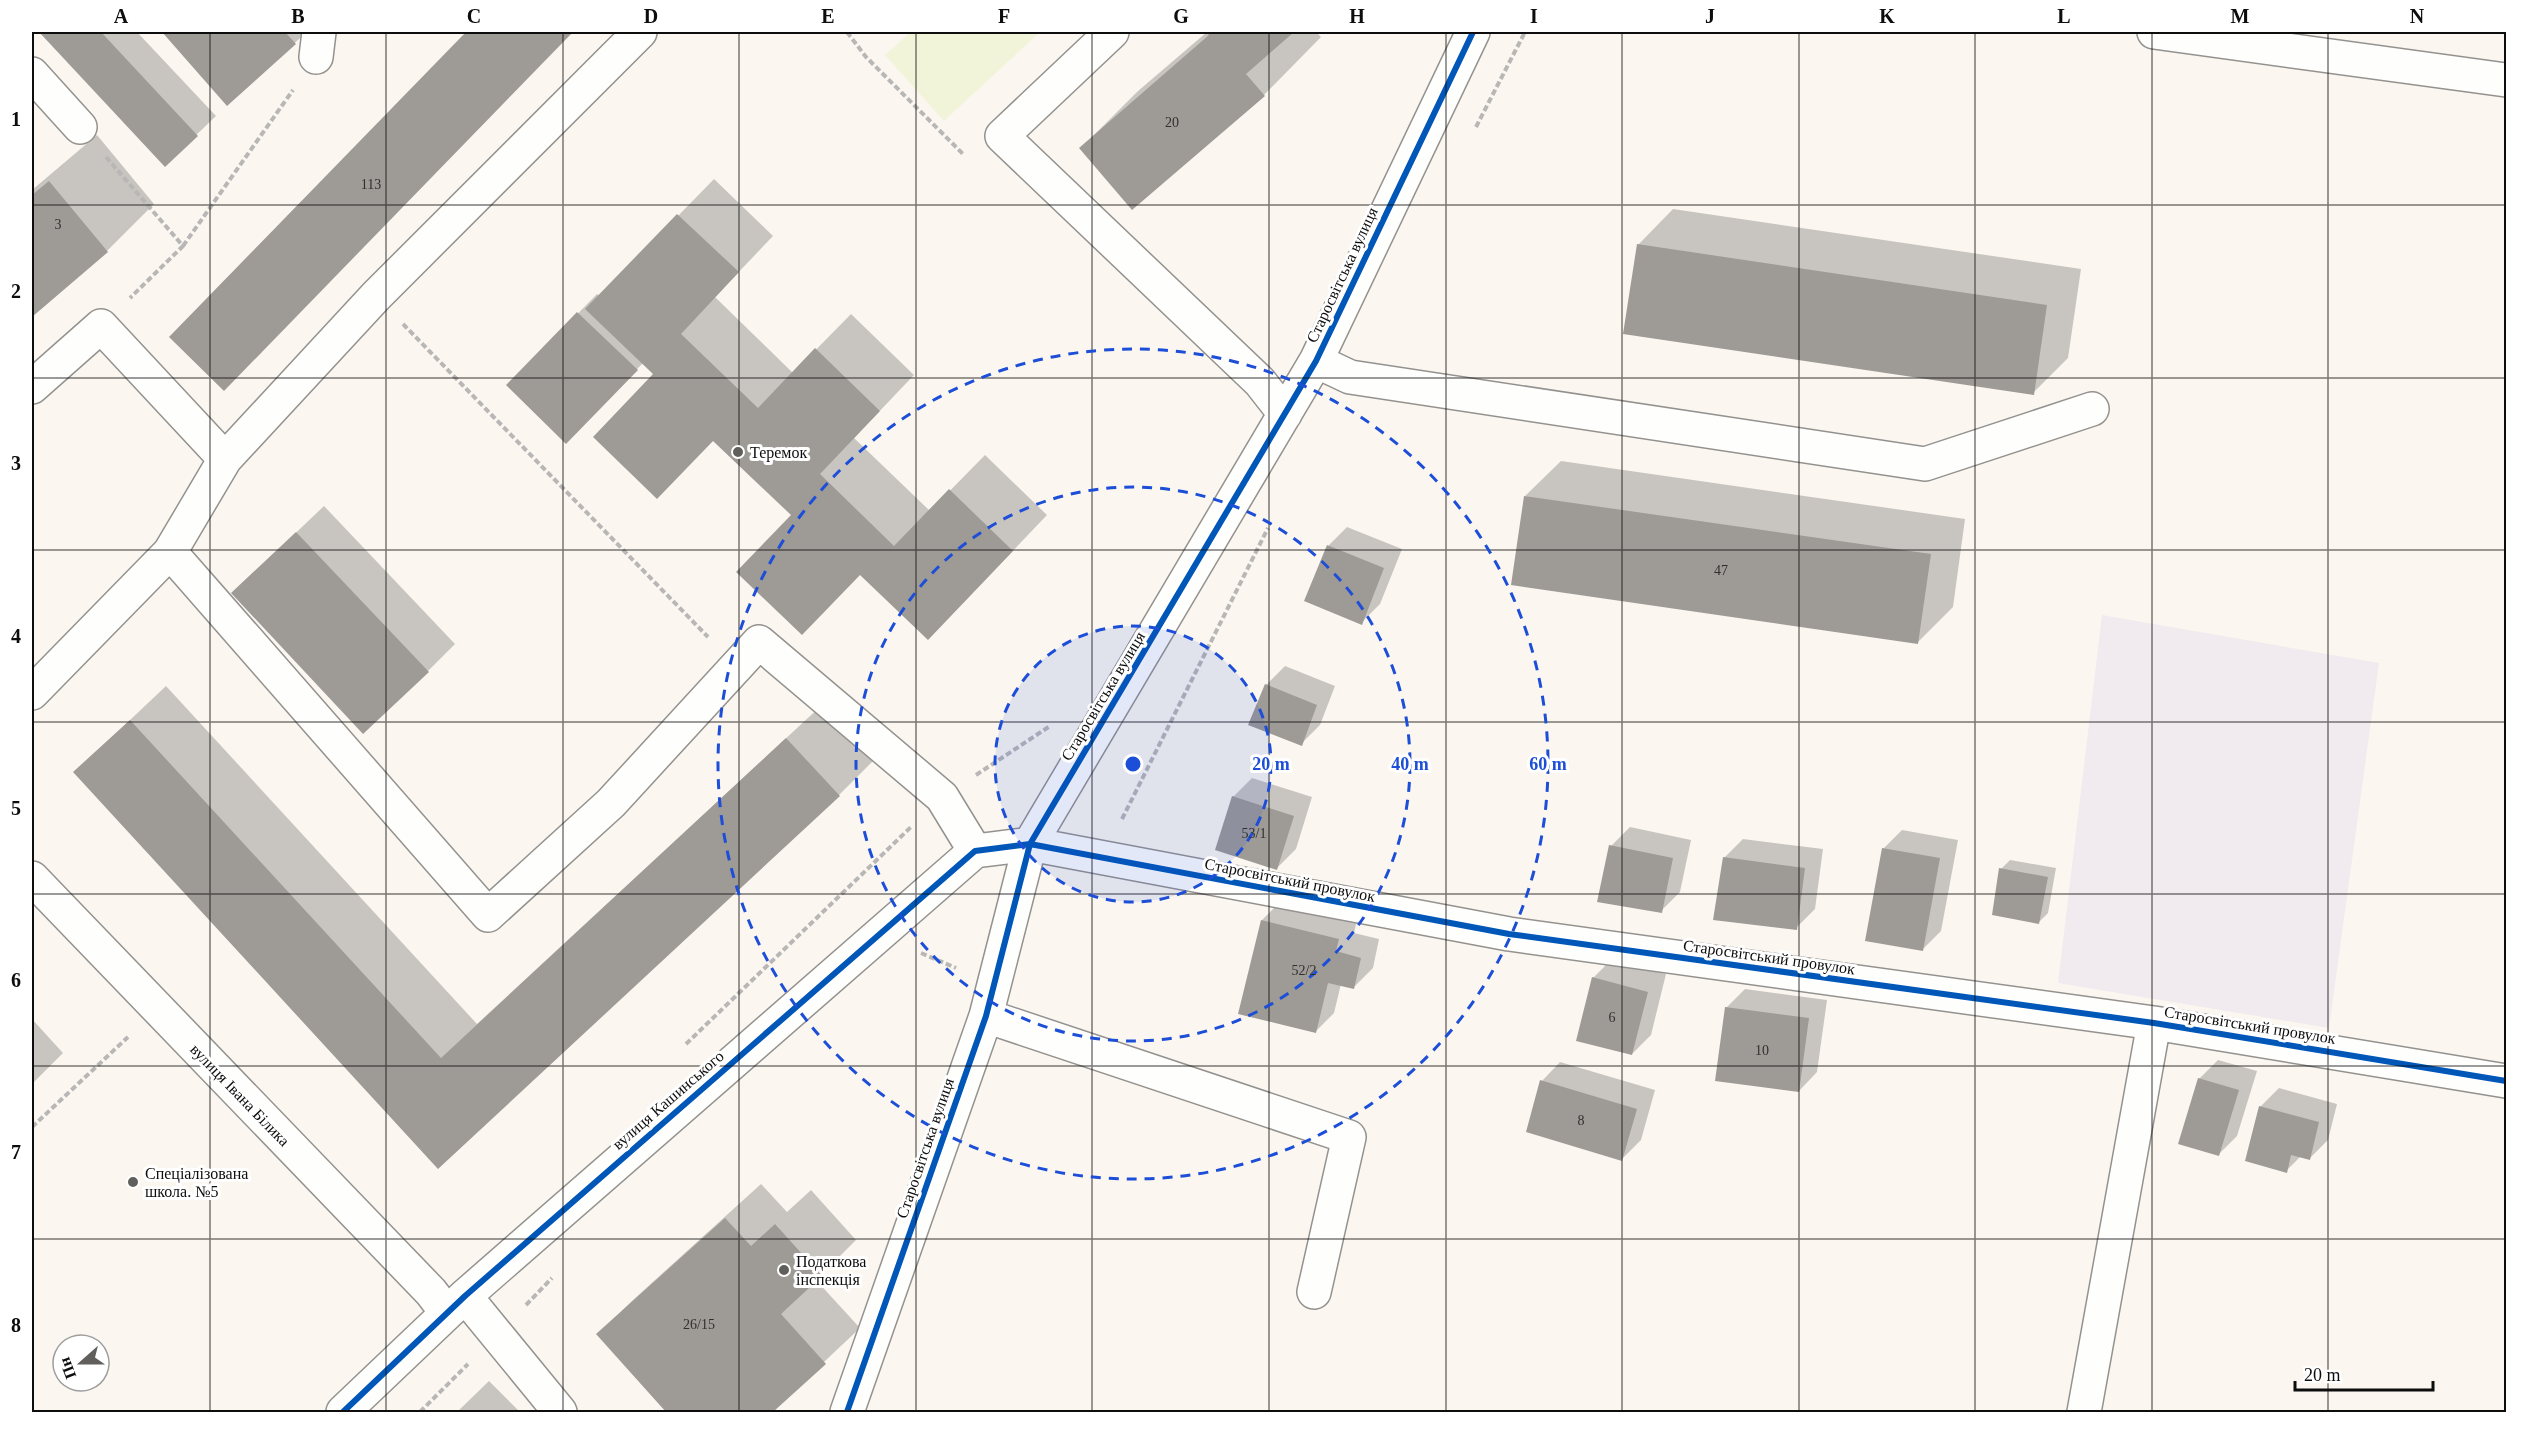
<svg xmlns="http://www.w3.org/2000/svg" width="2538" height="1444" font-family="Georgia,serif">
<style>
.industrial{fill:#f1eaee}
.pitch{fill:#f1f4d9}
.shadow{fill:#0003}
.building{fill:#9e9a96}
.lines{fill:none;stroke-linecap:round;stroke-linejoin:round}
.minor-casing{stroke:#94928f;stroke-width:36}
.path{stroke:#b8b7b6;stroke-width:4;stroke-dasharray:6 3;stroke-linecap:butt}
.minor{stroke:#fefefd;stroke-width:33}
.cycleway-casing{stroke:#fff;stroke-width:10}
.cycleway{stroke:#0057b8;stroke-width:6}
.grid{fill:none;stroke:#0d0d0d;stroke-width:1.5;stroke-opacity:0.55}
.ring{fill:none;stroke:#1d4ed8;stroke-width:3;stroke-dasharray:10 8}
.poi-dot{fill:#605f5c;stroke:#fff;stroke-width:2}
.labels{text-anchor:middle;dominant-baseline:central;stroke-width:6;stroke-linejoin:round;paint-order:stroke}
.number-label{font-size:14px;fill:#31302f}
.street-label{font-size:16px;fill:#0d0d0d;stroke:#fff}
.poi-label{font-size:16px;fill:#0d0d0d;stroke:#fff;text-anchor:start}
.centre{fill:#1d4ed8;stroke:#fff;stroke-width:3}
.ring-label{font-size:18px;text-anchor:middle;font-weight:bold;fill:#1d4ed8;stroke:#fff;stroke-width:6;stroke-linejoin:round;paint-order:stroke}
.neatline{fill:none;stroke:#0d0d0d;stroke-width:2}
.grid-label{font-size:20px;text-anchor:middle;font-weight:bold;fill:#0d0d0d}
</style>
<rect width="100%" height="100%" fill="#fbf7f0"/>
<path class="industrial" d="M2102,615L2379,663L2329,1028L2058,983Z"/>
<path class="pitch" d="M911,32H1040L944,121L885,55Z"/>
<path class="shadow" d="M41,32H137L216,116L165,165Z
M164,32H307L227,103Z
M468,32H572L271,341L171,337Z
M1207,32H1316L1321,37L1264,95L1081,148L1138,91Z
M97,135L154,204L107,251L32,315V190Z
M714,179L773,236L715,297L793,373L851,314L914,375L854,438L930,511L985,455L1047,515L963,603L860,573L793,515L643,363L585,423L508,385L597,294L600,296Z
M1673,209L2081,269L2068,358L2033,393L1638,245Z
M1561,461L1965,519L1953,607L1918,642L1525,496Z
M324,506L455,644L428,671L261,566Z
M1347,527L1402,549L1380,604L1361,623L1306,601L1329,545Z
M1285,666L1335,686L1320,725L1301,744L1266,685Z
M166,686L477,1024L823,704L874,760L839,795L438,1166L75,772Z
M1252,778L1312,797L1296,849L1277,868L1233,797Z
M1630,827L1691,840L1680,892L1661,911L1611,846Z
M1902,830L1958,840L1941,931L1922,950L1883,849Z
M1743,839L1823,849L1815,909L1796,928L1724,858Z
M2010,860L2056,868L2048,913L2039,922L2001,869Z
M1281,901L1357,920L1354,933L1379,939L1373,968L1354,987L1341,984L1334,1013L1316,1031L1262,920Z
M1612,959L1666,974L1651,1035L1632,1054L1593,978Z
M1745,989L1827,1000L1817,1072L1799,1091L1726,1008Z
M32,1019L63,1053L32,1084Z
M2218,1060L2257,1071L2237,1136L2218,1155L2199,1079Z
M1560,1062L1655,1090L1641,1140L1622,1159L1542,1081Z
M2279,1088L2337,1104L2328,1140L2310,1158L2301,1156L2286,1171L2260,1107Z
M761,1184L787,1212L811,1190L856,1240L816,1280L860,1328L771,1412H668L598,1334L634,1299Z
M489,1381L520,1412H457Z"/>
<path class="building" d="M39,32H101L198,136L165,167Z
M162,32H285L296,44L227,106Z
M466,32H573L224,391L169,337Z
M1206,32H1294L1246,74L1265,96L1132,210L1079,148L1209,35Z
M49,181L108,252L32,317V195Z
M677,214L739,272L681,334L758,408L815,348L880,411L820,474L894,546L949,489L1013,551L928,640L860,575L802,635L736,572L791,515L713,441L657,499L593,437L653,374L585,309Z
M1637,244L2047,305L2034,395L1623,334Z
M577,312L638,370L566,444L506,385Z
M1524,496L1931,554L1918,644L1511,585Z
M296,532L429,672L363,734L231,593Z
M1327,545L1384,568L1362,625L1304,601Z
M1265,684L1317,705L1302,746L1248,725Z
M130,720L441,1058L786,738L840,796L438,1169L73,772Z
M1232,796L1294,816L1277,870L1215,850Z
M1609,845L1673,858L1662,913L1597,902Z
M1882,848L1940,858L1923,951L1865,941Z
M1723,857L1805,868L1797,930L1713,920Z
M1999,868L2048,877L2039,924L1992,915Z
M1261,920L1339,939L1336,951L1361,958L1354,989L1328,983L1316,1033L1238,1014Z
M1592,977L1648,992L1632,1055L1576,1041Z
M1725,1007L1809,1018L1799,1092L1715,1081Z
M2198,1078L2239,1090L2219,1156L2178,1144Z
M1540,1080L1637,1109L1622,1161L1526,1132Z
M2259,1106L2319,1122L2310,1160L2291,1155L2287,1173L2245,1161Z
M725,1218L751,1246L775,1224L822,1276L781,1314L826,1364L773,1412H666L596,1334Z"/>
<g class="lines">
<g class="minor-casing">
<path id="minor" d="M1112,32L1002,136L1260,382L1285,414
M2154,32L2506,80
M316,57L319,32
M32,74L80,127
M1316,361L1350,377L1925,464L2092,409
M32,387L101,326L225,459
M170,552L488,915L611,803L759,642L942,797L975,851
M32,693L170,552L225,459L376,296L640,32
M32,878L431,1292L447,1313
M986,1016L1349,1137L1314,1292
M465,1296L560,1412
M343,1412L465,1296L975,851L1030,844L1509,934L2154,1023L2506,1081
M847,1412L986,1016L1030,844L1316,361L1473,32
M2084,1412L2154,1023"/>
</g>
<path class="path" d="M847,32L866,57L964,155
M1476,127L1525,32
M106,157L183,246L130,298
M183,246L293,90
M403,324L708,637
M976,775L1050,726
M1122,819L1268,528
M921,953L956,968
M686,1044L912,826
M32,1127L128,1037
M526,1305L552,1278
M420,1412L468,1364"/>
<use href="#minor" class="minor"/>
<g class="cycleway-casing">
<path id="cycleway" d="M343,1412L465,1296L975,851L1030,844L1509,934L2154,1023L2506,1081
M847,1412L986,1016L1030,844L1316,361L1473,32"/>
</g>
<use href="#cycleway" class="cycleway"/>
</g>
<path class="grid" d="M210,32V1412M386,32V1412M563,32V1412M739,32V1412M916,32V1412M1092,32V1412M1269,32V1412M1446,32V1412M1622,32V1412M1799,32V1412M1975,32V1412M2152,32V1412M2328,32V1412M32,205H2506M32,378H2506M32,550H2506M32,722H2506M32,894H2506M32,1066H2506M32,1239H2506"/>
<circle cx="1133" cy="764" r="138" fill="#1d4ed8" fill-opacity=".12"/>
<g class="ring">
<circle cx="1133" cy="764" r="138"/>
<circle cx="1133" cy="764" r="277"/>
<circle cx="1133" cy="764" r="415"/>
</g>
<g class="poi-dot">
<circle cx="738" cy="452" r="6"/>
<circle cx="133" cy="1182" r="6"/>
<circle cx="784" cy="1270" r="6"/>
</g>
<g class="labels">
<g class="number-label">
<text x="1172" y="122">20</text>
<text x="371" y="184">113</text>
<text x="58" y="224">3</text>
<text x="1721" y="570">47</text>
<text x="1254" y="833">53/1</text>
<text x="1304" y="970">52/2</text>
<text x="1612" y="1017">6</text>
<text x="1762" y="1050">10</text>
<text x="1581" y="1120">8</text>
<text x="699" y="1324">26/15</text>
</g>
<g class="street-label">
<text transform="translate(1342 275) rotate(-65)">Старосвітська вулиця</text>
<text transform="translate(1103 696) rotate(-59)">Старосвітська вулиця</text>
<text transform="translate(1290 880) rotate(11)">Старосвітський провулок</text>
<text transform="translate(1769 957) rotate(8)">Старосвітський провулок</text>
<text transform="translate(2250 1025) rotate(9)">Старосвітський провулок</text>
<text transform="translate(240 1095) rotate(46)">вулиця Івана Білика</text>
<text transform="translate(668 1100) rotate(-41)">вулиця Кашинського</text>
<text transform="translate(925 1148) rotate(-71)">Старосвітська вулиця</text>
</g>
<g class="poi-label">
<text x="750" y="452">Теремок</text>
<text x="145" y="1173">Спеціалізована<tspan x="145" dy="18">школа. №5</tspan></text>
<text x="796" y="1261">Податкова<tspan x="796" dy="18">інспекція</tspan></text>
</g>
</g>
<circle cx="1133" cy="764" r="9" class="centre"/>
<g class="ring-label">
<text x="1271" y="770">20 m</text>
<text x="1410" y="770">40 m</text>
<text x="1548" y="770">60 m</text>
</g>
<rect width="2538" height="1444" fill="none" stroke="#ffffff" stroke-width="66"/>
<g transform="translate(81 1363) rotate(249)"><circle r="28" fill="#ffffff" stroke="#9e9e9e" stroke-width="1.5"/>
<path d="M0-4.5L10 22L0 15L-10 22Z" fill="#605f5c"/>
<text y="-9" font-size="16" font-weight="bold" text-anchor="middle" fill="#0d0d0d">Пн</text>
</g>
<path d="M2295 1381v9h138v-9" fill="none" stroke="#0d0d0d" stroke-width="3"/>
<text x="2304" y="1381" font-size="18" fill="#0d0d0d" stroke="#ffffff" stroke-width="4.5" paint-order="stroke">20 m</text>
<rect x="33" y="33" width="2472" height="1378" class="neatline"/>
<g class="grid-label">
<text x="121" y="23">A</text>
<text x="298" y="23">B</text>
<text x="474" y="23">C</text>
<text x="651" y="23">D</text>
<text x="828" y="23">E</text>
<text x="1004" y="23">F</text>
<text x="1181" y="23">G</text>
<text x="1357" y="23">H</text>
<text x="1534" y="23">I</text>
<text x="1710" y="23">J</text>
<text x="1887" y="23">K</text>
<text x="2064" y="23">L</text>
<text x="2240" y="23">M</text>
<text x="2417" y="23">N</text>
<text x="16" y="126">1</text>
<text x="16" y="298">2</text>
<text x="16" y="470">3</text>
<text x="16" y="643">4</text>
<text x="16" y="815">5</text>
<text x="16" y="987">6</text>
<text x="16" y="1159">7</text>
<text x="16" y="1332">8</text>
</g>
</svg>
